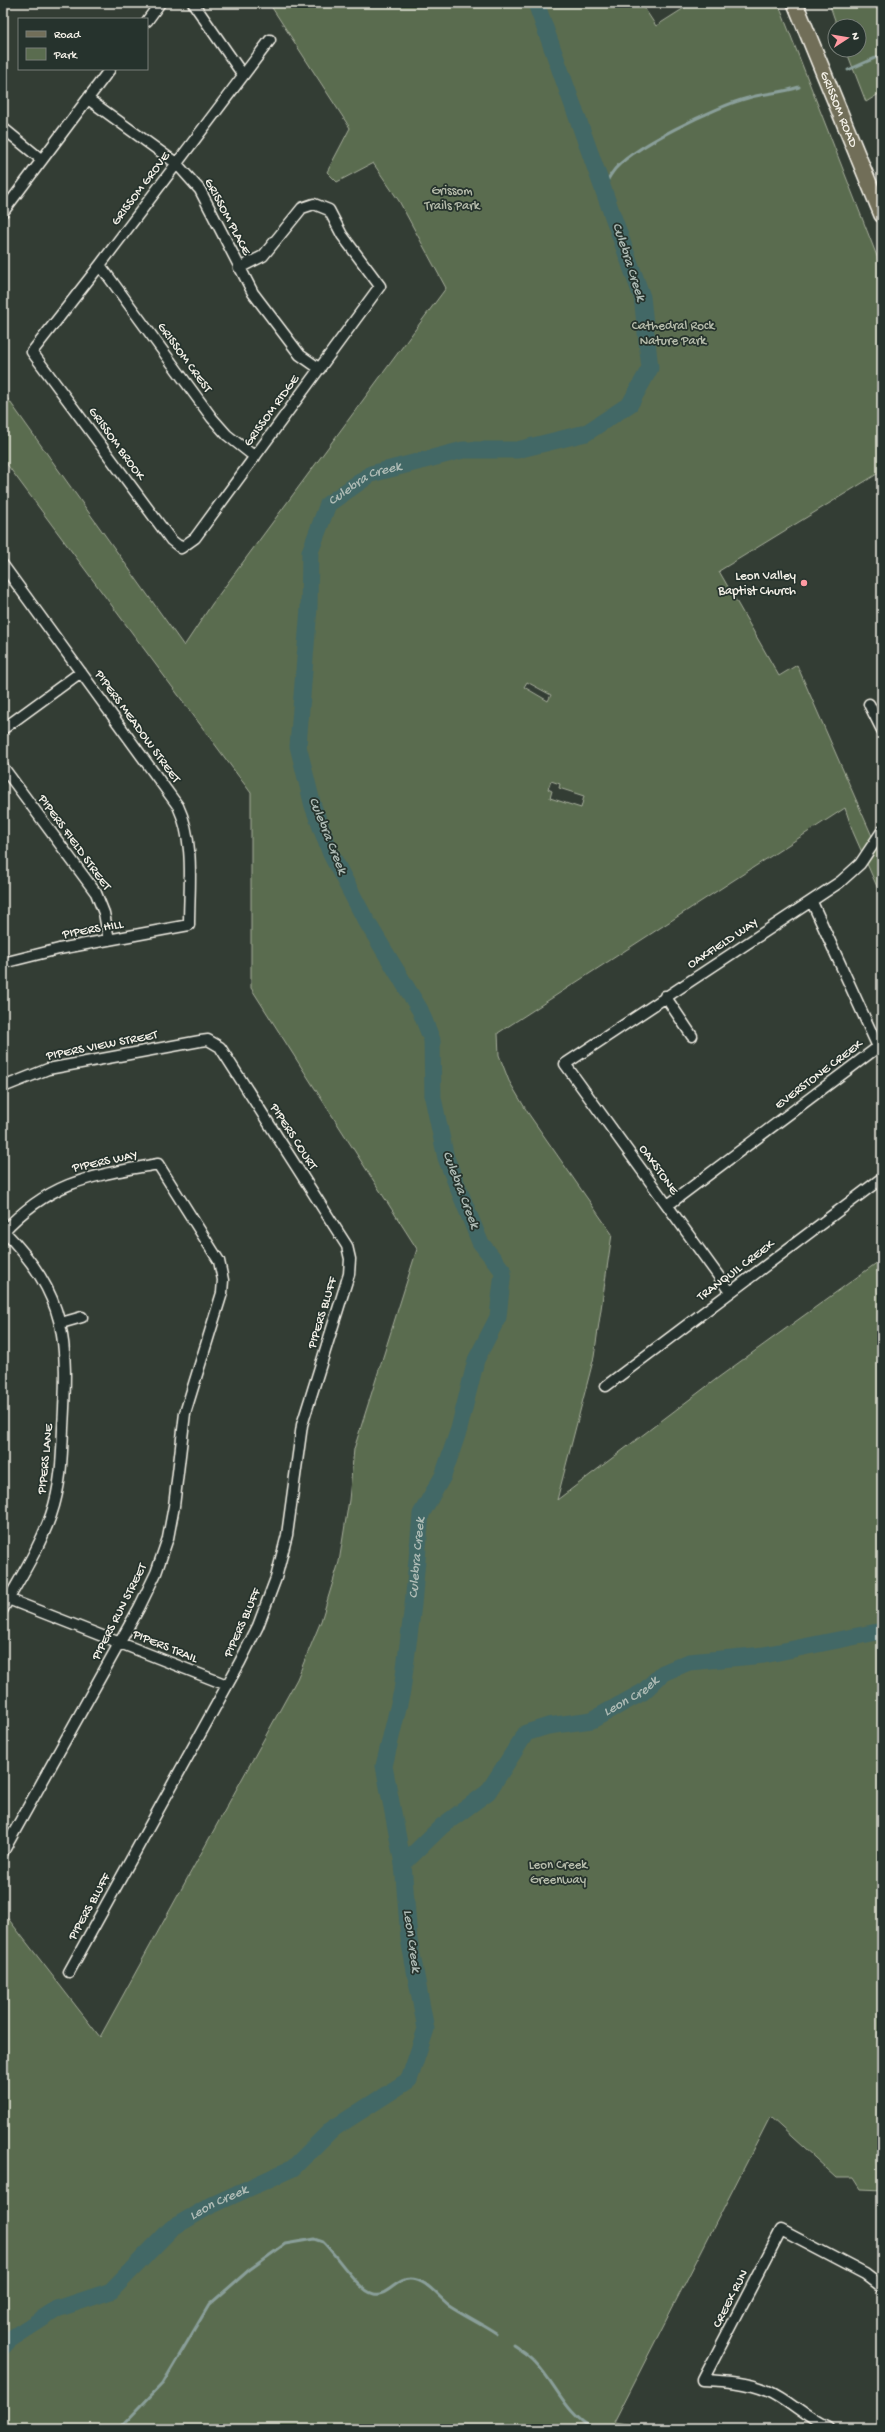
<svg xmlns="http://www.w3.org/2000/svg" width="885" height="2432" font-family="'Gochi Hand',sans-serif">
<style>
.green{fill:#5a6c4f;stroke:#a7ae9c;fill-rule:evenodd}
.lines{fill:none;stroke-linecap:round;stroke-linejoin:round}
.stream{stroke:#8a9f9a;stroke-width:3}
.river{stroke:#436866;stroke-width:17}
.street-casing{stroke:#f4f1e8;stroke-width:13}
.primary-casing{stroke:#f4f1e8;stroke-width:18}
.street{stroke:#26332d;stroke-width:10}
.primary{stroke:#716e59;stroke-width:15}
.poi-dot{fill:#ff9aa2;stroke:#26332d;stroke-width:1.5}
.labels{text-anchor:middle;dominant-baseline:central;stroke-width:3.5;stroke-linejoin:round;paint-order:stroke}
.street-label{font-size:13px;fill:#f4f1e8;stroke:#26332d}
.park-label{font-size:13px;fill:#b6bcab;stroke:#26332d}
.poi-label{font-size:13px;fill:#f4f1e8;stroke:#26332d;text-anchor:end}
.water-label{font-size:14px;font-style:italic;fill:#adbab4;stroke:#26332d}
</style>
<rect width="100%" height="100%" fill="#333d34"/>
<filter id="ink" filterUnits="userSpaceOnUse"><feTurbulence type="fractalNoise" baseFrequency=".025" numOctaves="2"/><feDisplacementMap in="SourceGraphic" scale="8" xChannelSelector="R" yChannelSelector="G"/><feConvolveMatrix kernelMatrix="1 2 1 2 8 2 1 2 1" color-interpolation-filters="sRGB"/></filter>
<g filter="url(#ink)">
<path class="green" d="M269,3H641L656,26L692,3H778L882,269V471L719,571L779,676L797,665L882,859V898L853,832L845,808L498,1033L499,1055L509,1081L528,1113L612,1234L594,1357L557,1500L719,1377L882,1259V2190L860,2189L853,2178H837L770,2117L614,2422L660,2429H3V1912L100,2037L297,1679L321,1621L339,1562L349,1500L354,1449L417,1249L251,988V793L3,459V392L184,646L212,604L446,288L399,201L373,163L337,182L327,172L350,128ZM527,682L551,695L548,701L524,687ZM551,781L560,784L559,788L584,796L581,808L550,798L552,791L548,789Z
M829,3H882V92L866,102L846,50H859V26H837Z"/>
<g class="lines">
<path class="stream" d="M848,70L882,55
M602,192C605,186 608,178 612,173C627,149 719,105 748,98C765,93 782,93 799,87
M513,2345C520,2350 529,2355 535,2362C557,2385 565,2414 594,2429
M119,2429L163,2383L209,2305L249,2270L285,2244L314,2239L323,2242C335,2253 359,2292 374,2294C387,2297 396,2279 409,2279C426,2278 437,2296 449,2305C464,2315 481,2323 496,2333"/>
<g class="river">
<path id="s1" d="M403,1864L442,1826L488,1792L526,1733L548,1726L592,1720L643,1692L663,1673L689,1662L764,1655L882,1631"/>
<path id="s2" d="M3,2347L9,2340L57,2309L111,2291L172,2228L210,2206L293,2168L331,2130L409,2080L426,2029L409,1939L403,1864L384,1766L402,1691L413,1605L421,1514L443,1476L459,1429L476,1360L498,1317L503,1271L480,1242L446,1158L433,1098L432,1040L420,1010L364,917L331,854L313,806L298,746L309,608L310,552L328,504L371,474L463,450H517L586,433L630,404L650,368L642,297L536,3"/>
</g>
<g class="street-casing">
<path id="street" d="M193,3L243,75
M147,21L160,3
M88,99L176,163L200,190L253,293L300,355L320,369
M3,128L42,160
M3,212L110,69
M100,265L212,418L227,435L255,457
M239,268L263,256L302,208L314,204L329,210L342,235L380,286L195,538L181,548L171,540L32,352L100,265L270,40
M3,565L178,806C195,842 189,886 189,925L59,949L3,963
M869,704L882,730
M3,729L81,672
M3,767L96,893L104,913L109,940
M665,996L692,1036
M3,1087L48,1069L200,1041L208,1040L220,1047L347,1246L350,1259L349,1274L302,1425L287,1535L276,1578L258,1626L240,1662L69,1972
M668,1205L878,1047L812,902
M3,1230C68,1297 68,1340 63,1428C62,1457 61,1487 51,1515C39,1549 20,1578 3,1609
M3,1232C51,1180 92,1176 158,1164L219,1261L223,1280L222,1293L185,1413L174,1506L168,1538L156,1573L139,1608L3,1852
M730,1292L565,1064L840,882L860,864L882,831
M61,1323L82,1317
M606,1386L882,1178
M3,1597L227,1685
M829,2429C806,2419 789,2400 768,2391C747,2382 725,2381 703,2380L781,2230L865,2274L882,2287"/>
</g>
<g class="primary-casing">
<g id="primary">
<path id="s3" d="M795,3L882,215"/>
</g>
</g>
<use href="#street" class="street"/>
<use href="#primary" class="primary"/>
</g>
</g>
<circle class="poi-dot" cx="804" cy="583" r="4"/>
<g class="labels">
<g class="street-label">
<text stroke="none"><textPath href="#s3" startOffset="115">GRISSOM ROAD</textPath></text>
<text transform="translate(141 189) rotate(-53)">GRISSOM GROVE</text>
<text transform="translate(227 217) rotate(62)">GRISSOM PLACE</text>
<text transform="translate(184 358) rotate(54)">GRISSOM CREST</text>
<text transform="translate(272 411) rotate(-54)">GRISSOM RIDGE</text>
<text transform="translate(116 444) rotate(54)">GRISSOM BROOK</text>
<text transform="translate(137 727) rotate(54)">PIPERS MEADOW STREET</text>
<text transform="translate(74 843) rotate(54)">PIPERS FIELD STREET</text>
<text transform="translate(93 930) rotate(-10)">PIPERS HILL</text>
<text transform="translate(723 944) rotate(-33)">OAKFIELD WAY</text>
<text transform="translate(102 1046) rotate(-11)">PIPERS VIEW STREET</text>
<text transform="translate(819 1075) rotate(-37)">EVERSTONE CREEK</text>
<text transform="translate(293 1137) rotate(57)">PIPERS COURT</text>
<text transform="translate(105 1162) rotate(-12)">PIPERS WAY</text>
<text transform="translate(658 1170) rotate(54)">OAKSTONE</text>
<text transform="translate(736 1271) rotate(-37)">TRANQUIL CREEK</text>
<text transform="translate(323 1313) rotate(-73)">PIPERS BLUFF</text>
<text transform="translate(46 1459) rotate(-84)">PIPERS LANE</text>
<text transform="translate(120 1612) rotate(-63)">PIPERS RUN STREET</text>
<text transform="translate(243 1623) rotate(-66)">PIPERS BLUFF</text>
<text transform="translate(165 1647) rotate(22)">PIPERS TRAIL</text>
<text transform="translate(90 1907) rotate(-61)">PIPERS BLUFF</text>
<text transform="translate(731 2299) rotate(-63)">CREEK RUN</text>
</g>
<g class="park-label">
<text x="452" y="191">Grissom<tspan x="452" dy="15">Trails Park</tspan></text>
<text x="673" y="326">Cathedral Rock<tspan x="673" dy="15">Nature Park</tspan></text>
<text x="558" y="1865">Leon Creek<tspan x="558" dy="15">Greenway</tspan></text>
</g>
<g class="poi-label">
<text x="796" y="576">Leon Valley<tspan x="796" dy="15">Baptist Church</tspan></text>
</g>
<g class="water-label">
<text transform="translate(628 262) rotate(72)">Culebra Creek</text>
<text stroke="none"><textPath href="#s2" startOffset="2188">Culebra Creek</textPath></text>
<text transform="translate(327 836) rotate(68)">Culebra Creek</text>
<text transform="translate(460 1190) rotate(69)">Culebra Creek</text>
<text stroke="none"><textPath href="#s2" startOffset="1024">Culebra Creek</textPath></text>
<text stroke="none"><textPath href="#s1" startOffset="295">Leon Creek</textPath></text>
<text transform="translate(411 1941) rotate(82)">Leon Creek</text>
<text stroke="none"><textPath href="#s2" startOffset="264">Leon Creek</textPath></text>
</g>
</g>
<rect width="885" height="2432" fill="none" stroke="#26332d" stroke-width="16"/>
<rect x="8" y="8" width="869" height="2416" fill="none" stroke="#f4f1e8" stroke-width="1.5" filter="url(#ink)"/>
<rect x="18" y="18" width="130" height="52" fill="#26332d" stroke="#787f78"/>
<rect x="26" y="31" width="20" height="6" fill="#716e59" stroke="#787f78"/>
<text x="54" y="38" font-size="12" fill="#f4f1e8">Road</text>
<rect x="26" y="48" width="20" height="12" fill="#5a6c4f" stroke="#787f78"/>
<text x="54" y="58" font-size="12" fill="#f4f1e8">Park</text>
<g transform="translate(847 38) rotate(78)"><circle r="19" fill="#26332d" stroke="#787f78"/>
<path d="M0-3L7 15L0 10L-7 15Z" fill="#ff9aa2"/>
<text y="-6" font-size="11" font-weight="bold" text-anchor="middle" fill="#f4f1e8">N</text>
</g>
</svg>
